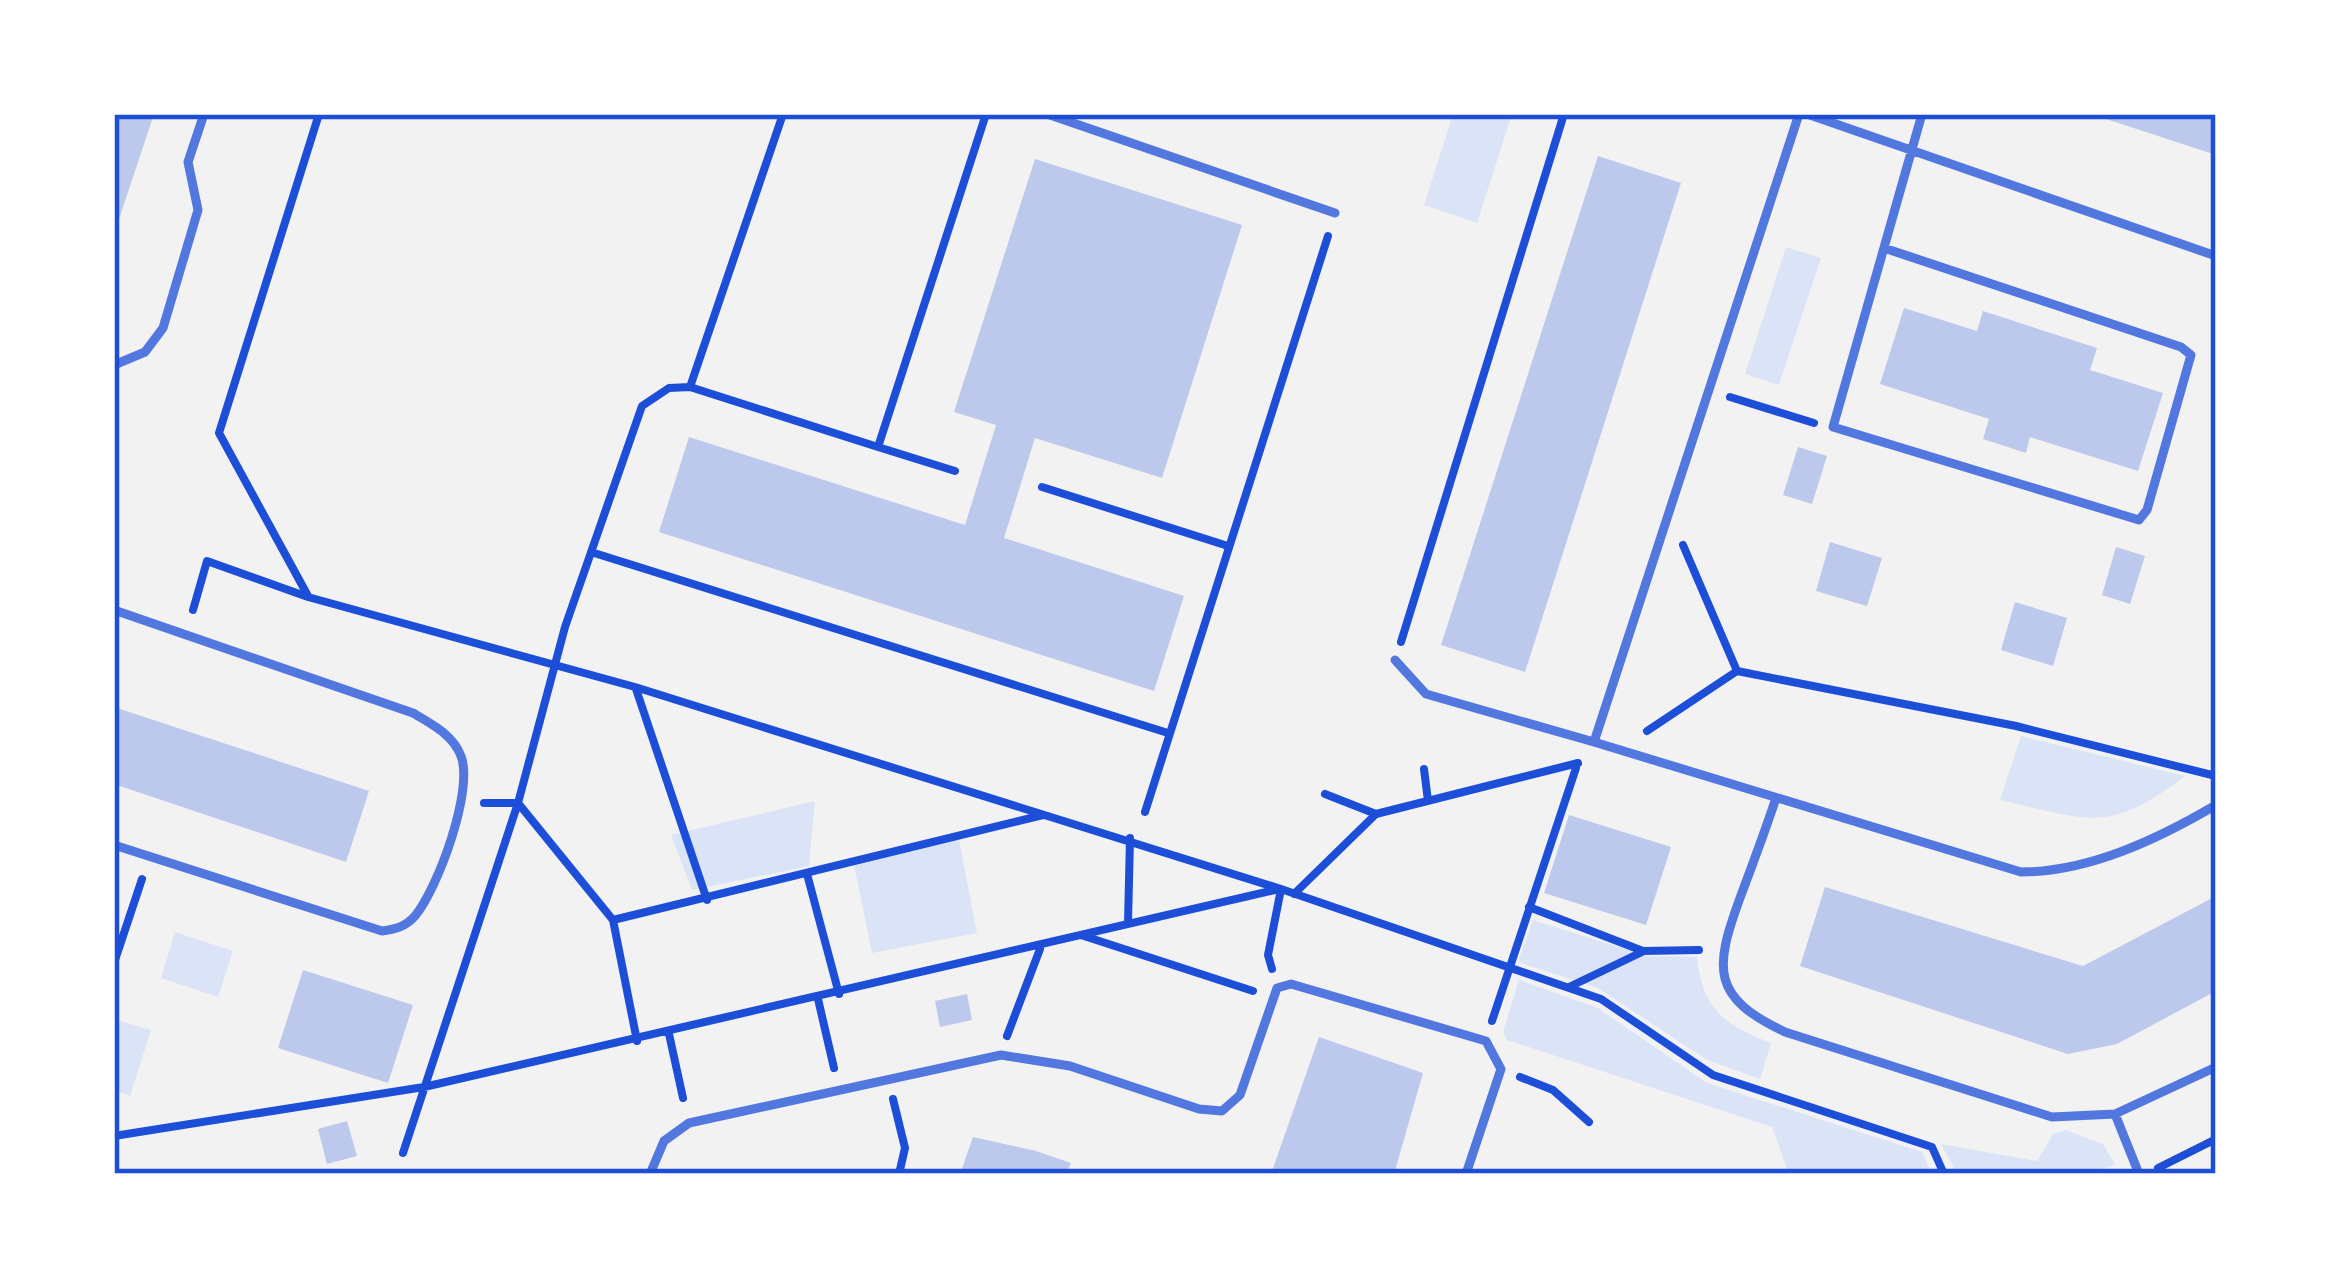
<svg xmlns="http://www.w3.org/2000/svg" width="2330" height="1288" font-family="Mulish,sans-serif">
<style>
.green{fill:#dbe4f7}
.building{fill:#bdc9ec}
.lines{fill:none;stroke-linecap:round;stroke-linejoin:round}
.path{stroke:#1d4ed8;stroke-width:8}
.service{stroke:#5277de;stroke-width:9}
.neatline{fill:none;stroke:#1d4ed8;stroke-width:4.5}
</style>
<rect width="100%" height="100%" fill="#f2f2f2"/>
<path class="green" d="M1453,114H1512L1477,223L1424,205Z
M1786,247L1821,258L1779,385L1745,374Z
M2021,736L2185,776C2109,835 2088,820 2000,800Z
M815,801L809,866L692,890L671,835Z
M959,839L977,933L872,953L853,860Z
M1533,920L1647,956L1697,957C1702,1008 1724,1025 1771,1043L1760,1079L1707,1060L1598,988L1518,962Z
M175,932L233,951L218,997L161,978Z
M1519,980L1598,1008L1707,1083L1922,1152L1932,1174H1789L1772,1127L1507,1040L1503,1032Z
M114,1019L151,1030L130,1096L114,1090Z
M2066,1130L2103,1144L2115,1164L2090,1174H1957L1941,1144L2037,1161L2053,1134Z"/>
<path class="building" d="M114,114H154L115,231H114Z
M2216,114V155L2094,115V114Z
M1598,156L1681,183L1525,672L1441,645Z
M1035,159L1242,225L1162,478L1035,438L1004,538L1184,596L1154,691L659,532L689,437L965,525L996,425L954,412Z
M1904,308L1977,331L1983,311L2097,348L2090,370L2163,393L2138,471L2030,437L2026,453L1983,439L1989,419L1880,384Z
M1798,447L1827,456L1812,504L1783,495Z
M1830,542L1882,558L1867,606L1816,591Z
M2116,547L2145,556L2130,604L2102,595Z
M2015,602L2067,618L2053,666L2001,650Z
M114,707L369,791L346,862L114,784Z
M1569,815L1671,847L1646,925L1544,893Z
M1825,887L2083,966L2216,896V991L2117,1044L2068,1054L1800,966Z
M303,970L413,1005L388,1083L278,1048Z
M967,994L972,1020L940,1027L935,1001Z
M1319,1037L1423,1073L1394,1174H1271Z
M347,1121L357,1156L327,1164L318,1129Z
M973,1137L1036,1151L1071,1163L1068,1170L1079,1174H960Z"/>
<g class="lines">
<path class="path" d="M690,387L783,114
M1730,397L1814,423
M878,447L955,471
M1042,487L1228,546
M1683,545L1737,671
M591,552L1168,733
M308,596L219,433L319,114
M193,610L207,561L308,597L635,687L1281,889L1601,999L1713,1075L1932,1147L1944,1174
M1401,642L1564,114
M636,689L707,900
M1647,731L1737,671L2016,726L2216,776
M1424,769L1428,801
M1325,794L1376,814
M484,803H518L613,920L1043,815
M1145,812L1328,236
M807,874L839,994
M1294,894L1376,814L1578,763
M1529,907L1643,951L1699,950
M613,920L637,1041
M1128,923L1130,838
M1084,936L1253,991
M114,963L142,879
M1272,969L1268,955L1281,889
M1569,987L1642,952
M818,999L834,1068
M1492,1021L1576,768
M669,1034L683,1098
M1007,1036L1040,949
M1520,1077L1553,1090L1589,1122
M893,1099L905,1148L899,1174
M114,1136L424,1087L1279,889
M403,1153L518,803L565,627L642,406L669,388L690,387L878,447L986,114
M2158,1168L2216,1139"/>
<path class="service" d="M1047,114L1335,213
M1807,114L2216,256
M1887,249L2181,347L2191,355L2147,510L2139,520L1833,427L1922,114
M114,365L145,352L163,328L198,210L188,162L204,114
M114,610L413,713C432,724 453,735 461,756C474,790 438,888 415,916C405,927 396,929 382,931L114,845
M1395,660L1426,694L1594,742L1799,114
M1594,742L2021,872C2089,872 2158,839 2216,805
M1775,801C1764,834 1752,866 1740,898C1714,969 1711,997 1785,1032L2052,1117L2115,1114L2216,1067
M2115,1114L2139,1174
M396,1174H434
M650,1174L664,1141L689,1123L1001,1055L1070,1066L1199,1109L1222,1111L1240,1095L1277,988L1291,984L1486,1041L1501,1069L1466,1174"/>
</g>
<rect width="2330" height="1288" fill="none" stroke="#ffffff" stroke-width="234"/>
<rect x="117" y="117" width="2096" height="1054" class="neatline"/>
</svg>
